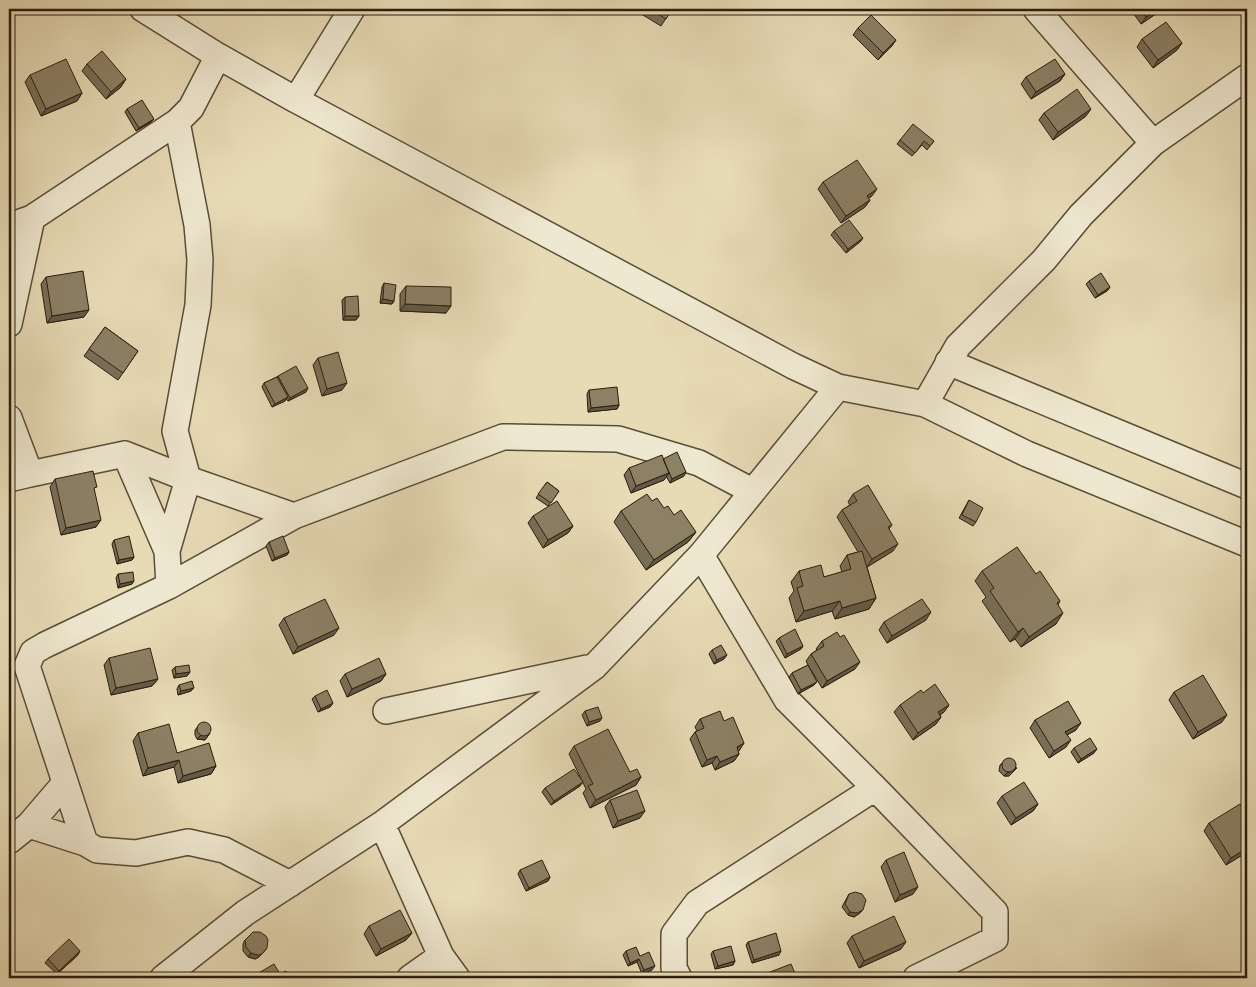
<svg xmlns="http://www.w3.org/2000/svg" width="1256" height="987" font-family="'IM FELL French Canon',serif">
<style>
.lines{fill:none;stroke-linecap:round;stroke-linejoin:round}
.minor-casing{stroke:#594d37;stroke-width:28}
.minor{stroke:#efe8d0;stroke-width:25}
.wall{fill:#786e57;stroke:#2a1e0d}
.shaded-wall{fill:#625a47;stroke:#2a1e0d}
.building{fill:#8c8065;stroke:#2a1e0d}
</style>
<rect width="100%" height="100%" fill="#e7dbb6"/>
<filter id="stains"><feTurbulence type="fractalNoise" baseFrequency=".004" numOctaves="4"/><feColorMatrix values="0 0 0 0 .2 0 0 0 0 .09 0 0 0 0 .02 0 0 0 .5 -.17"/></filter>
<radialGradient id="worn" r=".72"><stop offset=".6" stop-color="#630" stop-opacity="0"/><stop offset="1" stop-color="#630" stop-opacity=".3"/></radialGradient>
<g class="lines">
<g class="minor-casing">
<path id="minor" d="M143,9L218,56L296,100L793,366L838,387L925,404L1027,454L1247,544
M1036,9L1153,143
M296,100L352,9
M177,122L197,225L200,260L198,305L175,431L188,479L167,551L169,586L45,645L33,652L27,666L85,843L97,850L136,853L188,842L224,850L290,884
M9,226L32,218L177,122L191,108L218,56
M9,324L32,218
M948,362L1247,486
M925,404L958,346L1044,260L1081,215L1153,143L1247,77
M9,418L30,474L9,479
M125,454L167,551
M30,474L125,454L188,479L294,516L503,437L618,439L699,463L752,491
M701,555L787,700L875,788L995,912V939L916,978
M169,586L294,516
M386,711L587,668
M382,824L441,956L457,978
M29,825L85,843
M9,841L29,825L65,783
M163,978L245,913L382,824L594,667L701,555L838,387
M410,978L441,956
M679,978L674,968V934L697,903L875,788"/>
</g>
<use href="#minor" class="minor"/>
</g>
<path class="wall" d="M633,9H672L661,26Z
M1132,9H1163L1141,24L1131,10Z
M858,28L896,40L891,47L878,60L853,35Z
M1142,39L1182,43L1177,50L1153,68L1137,47Z
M87,64L121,87L106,99L82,71Z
M1065,74L1060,81L1031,99L1021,84L1026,77Z
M30,75L82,93L77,101L41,116L25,82Z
M127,109L154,119L151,122L136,131L125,112Z
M1044,113L1086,116L1053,140L1039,120Z
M900,140L934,141L927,150L922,145L912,156L897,144Z
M823,182L872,196L868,198L870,200L865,207L841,223L818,189Z
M834,231L861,241L846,253L831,235Z
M46,277L84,317L47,323L41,284Z
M1089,281L1110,287L1107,291L1095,298L1086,284Z
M384,283L394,301L392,304L380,303L382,287Z
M406,286L446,313L400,311V294Z
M345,297L359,316L356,320H343L342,300Z
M105,327L138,351L118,380L84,356Z
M318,358L342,390L322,396L313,365Z
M278,376L306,392L288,401L286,399L285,401L272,407L262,387L264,383L277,377Z
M589,390L619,405L617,409L588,412L587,394Z
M663,459L684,476L670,483L666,476L664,480L631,493L624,475L629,468Z
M55,479L94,490L96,527L61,535L50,487Z
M547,482L559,491L548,506L536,498Z
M853,494L892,525L889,529L893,551L867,567L876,598L869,609L835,619L832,611L796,622L789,598L794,591L791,582L799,571L824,577L842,572L840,566L847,555L858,552L837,517L842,510L850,505L848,502Z
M969,500L976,522L973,526L959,518Z
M652,501L674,515L696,532L688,542L646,570L614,522L621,511Z
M533,516L573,526L568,533L543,548L528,523Z
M114,540L134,557L132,560L117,564L112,544Z
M269,542L289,552L287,555L272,561L266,546Z
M982,571L1036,574L1060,601L1058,605L1056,624L1021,647L1015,639L1010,642L982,601L986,597L975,581Z
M118,574L132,584L118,588L116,578Z
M284,618L334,635L293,654L279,625Z
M926,620L887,643L879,630L884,622Z
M779,638L803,646L801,649L785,658L776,641Z
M822,641L855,669L822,688L808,665L814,685L798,694L789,677L792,673L808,665L806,661L811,654L817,650L816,649Z
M712,650L724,659L714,664L709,654Z
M109,658L158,679L152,686L111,695L104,665Z
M175,667L190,672L187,676L174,678L172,670Z
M345,674H386L381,681L347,697L340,681Z
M179,685L191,691L178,695L177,689Z
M1174,692L1222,722L1193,739L1169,700Z
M315,696L333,703L330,707L318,712L312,699Z
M900,705H949L944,712L940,715L941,717L936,724L913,740L894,712Z
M585,711L600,721L587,726L582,715Z
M700,719L724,721L744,743L738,751L739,754L734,761L715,770L712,763L702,767L690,739L695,732L697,731L695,727Z
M1035,720L1076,730L1067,735L1066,747L1049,758L1030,728Z
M201,723L210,733L205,740L197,739L195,735V730Z
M138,733L177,753L216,766L211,774L178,783L174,767L143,776L133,741Z
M574,746L630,772L641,777L636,785L590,808L583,793L586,789L569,754Z
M1074,748L1094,753L1078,763L1071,752Z
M1003,762L1017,768L1009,776H1004L999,771L1000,765Z
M580,786L551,805L542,792L545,788Z
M1002,796L1038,804L1033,811L1011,825L997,803Z
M610,800L640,818L613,828L605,807Z
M1209,823L1247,852L1226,865L1204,831Z
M886,860L913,894L895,902L881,867Z
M520,870L550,877L548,881L526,891L518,874Z
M849,894L860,913L854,917L848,915L842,907Z
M369,926L412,933L406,940L376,956L364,934Z
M852,936L901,949L859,968L847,943Z
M245,940L267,948L259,957L255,959L248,957L243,951V944Z
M748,942L779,955L752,963L746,945Z
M626,951L640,956L652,970L642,974L637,962L628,966L623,955Z
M713,951L735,961L733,965L715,969L711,954Z
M78,955L57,974L45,963L48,959Z"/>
<path class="shaded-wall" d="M1158,9H1163L1141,24L1146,17Z
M896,40L891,47L878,60L883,53Z
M1182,43L1177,50L1153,68L1158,60Z
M1065,74L1060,81L1031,99L1036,92Z
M126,79L121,87L106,99L111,92Z
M82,93L77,101L41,116L46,109Z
M1091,109L1086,116L1053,140L1058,132Z
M154,119L151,122L136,131L139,128Z
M877,189L872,196L862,203L867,196Z
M870,200L865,207L841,223L846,216Z
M863,238L861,241L846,253L848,249Z
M1110,287L1107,291L1095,298L1098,295Z
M383,299L394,301L392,304L380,303Z
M405,304L451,306L446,313L400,311Z
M89,310L84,317L47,323L52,316Z
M345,316H359L356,320H343Z
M347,383L342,390L322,396L327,389Z
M308,388L306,392L288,401L290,398Z
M288,397L285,401L272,407L275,404Z
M619,405L617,409L588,412L591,408Z
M686,472L684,476L670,483L672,479Z
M669,473L664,480L631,493L636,486Z
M101,520L96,527L61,535L66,528Z
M573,526L568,533L543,548L548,540Z
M696,532L688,542L646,570L654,560Z
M898,544L893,551L867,567L872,559Z
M289,552L287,555L272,561L275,558Z
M134,557L132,560L117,564L119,560Z
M134,581L132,584L118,588L120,584Z
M876,598L869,609L835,619L842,608Z
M840,601L832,611L796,622L804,611Z
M931,612L926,620L887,643L892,636Z
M1063,613L1056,624L1021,647L1029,637Z
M339,628L334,635L293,654L298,647Z
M1023,628L1015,639L1010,642L1018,632Z
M803,646L801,649L785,658L787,654Z
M727,655L724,659L714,664L717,660Z
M860,662L855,669L822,688L827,681Z
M190,672L187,676L174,678L176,674Z
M386,674L381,681L347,697L352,689Z
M158,679L152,686L111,695L116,688Z
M817,682L814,685L798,694L801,690Z
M194,688L191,691L178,695L181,691Z
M333,703L330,707L318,712L321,709Z
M949,705L944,712L933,719L938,712Z
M1227,715L1222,722L1193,739L1198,732Z
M941,717L936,724L913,740L918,733Z
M602,718L600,721L587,726L589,722Z
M1081,723L1076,730L1060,739L1065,732Z
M210,733L205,740L197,739L200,736Z
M1071,740L1066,747L1049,758L1054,751Z
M744,743L739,751L732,754L737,747Z
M1097,749L1094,753L1078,763L1081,759Z
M739,754L734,761L715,770L720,762Z
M717,756L712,763L702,767L707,760Z
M179,760L174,767L143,776L148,768Z
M216,766L211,774L178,783L183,776Z
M1017,768L1009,776H1004L1007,773Z
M641,777L636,785L590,808L596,800Z
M583,782L580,786L551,805L554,801Z
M1038,804L1033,811L1011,825L1016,818Z
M645,811L640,818L613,828L618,821Z
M1247,848V852L1226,865L1231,858Z
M550,877L548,881L526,891L529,888Z
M918,887L913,894L895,902L900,895Z
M863,910L860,913L854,917L848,915L850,912Z
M412,933L406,940L376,956L381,949Z
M906,942L901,949L859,968L864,961Z
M267,948L259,957L255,959L248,957L251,953Z
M80,951L78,955L57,974L59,971Z
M781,951L779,955L752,963L754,960Z
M639,959L637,962L628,966L630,963Z
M735,961L733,965L715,969L718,966Z
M655,966L652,970L642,974L644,970Z"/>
<path class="building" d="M650,9H672L666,19Z
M1140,9H1158L1146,17Z
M871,15L896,40L883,53L858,28Z
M1166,22L1182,43L1158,60L1142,39Z
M102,51L126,79L111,92L87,64Z
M66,59L82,93L46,109L30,75Z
M1055,59L1065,74L1036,92L1026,77Z
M1077,89L1091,109L1058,132L1044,113Z
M142,100L154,119L139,128L127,109Z
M913,124L934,141L930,146L924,141L915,153L900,140Z
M857,160L877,189L867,196L870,200L846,216L823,182Z
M849,220L863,238L848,249L834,231Z
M83,271L89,310L52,316L46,277Z
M1101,273L1110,287L1098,295L1089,281Z
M384,283L396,285L394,301L383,299Z
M406,286L451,287V306L405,304Z
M358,296L359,316H345V297Z
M105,327L138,351L123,373L89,349Z
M338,352L347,383L327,389L318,358Z
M296,366L308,388L290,398L278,376Z
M277,377L288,397L275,404L264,383Z
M617,387L619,405L591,408L589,390Z
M677,452L686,472L672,479L663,459Z
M662,455L669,473L636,486L629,468Z
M93,471L97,487L94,488L101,520L66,528L55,479Z
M547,482L559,491L551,503L538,494Z
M868,485L892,525L888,527L898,544L872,559L842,510L857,501L853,494Z
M647,494L652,501L657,498L664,508L668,506L674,515L681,510L696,532L654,560L621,511Z
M969,500L983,508L976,522L962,515Z
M557,501L573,526L548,540L533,516Z
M129,536L134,557L119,560L114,540Z
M283,536L289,552L275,558L269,542Z
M1017,547L1036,574L1040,571L1060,601L1057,603L1063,613L1029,637L1023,628L1018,632L990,591L994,588L982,571Z
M862,551L876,598L842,608L840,601L804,611L797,588L803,586L799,571L821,565L824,577L851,569L847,555Z
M133,572L134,581L120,584L118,574Z
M325,599L339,628L298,647L284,618Z
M922,599L931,612L892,636L884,622Z
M795,629L803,646L787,654L779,638Z
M837,632L840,637L844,635L860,662L827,681L811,654L824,646L822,641Z
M721,645L727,655L717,660L712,650Z
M150,648L158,679L116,688L109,658Z
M379,658L386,674L352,689L345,674Z
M189,665L190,672L176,674L175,667Z
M808,665L817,682L801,690L792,673Z
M1203,675L1227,715L1198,732L1174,692Z
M192,681L194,688L181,691L179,685Z
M935,684L949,705L938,712L941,717L918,733L900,705L921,690L923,693Z
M327,690L333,703L321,709L315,696Z
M1068,701L1081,723L1065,732L1071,740L1054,751L1035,720Z
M598,707L602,718L589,722L585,711Z
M720,711L724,721L733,717L744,743L737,747L739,754L720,762L717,756L707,760L695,732L704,728L700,719Z
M197 729a7 7 0 1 1 14 0a7 7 0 1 1-14 0Z
M169,724L177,753L209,743L216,766L183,776L179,760L148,768L138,733Z
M608,729L630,772L637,769L641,777L596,800L588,786L593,784L574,746Z
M1090,738L1097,749L1081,759L1074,748Z
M1002 765a7 7 0 1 1 14 0a7 7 0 1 1-14 0Z
M574,769L583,782L554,801L545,788Z
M1024,782L1038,804L1016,818L1002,796Z
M637,790L645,811L618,821L610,800Z
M1240,804L1247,814V848L1231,858L1209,823Z
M904,852L918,887L900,895L886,860Z
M542,860L550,877L529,888L520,870Z
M855,892L862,894L866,900L863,910L857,913L850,912L845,904L849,894Z
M400,910L412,933L381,949L369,926Z
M894,916L906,942L864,961L852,936Z
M253,932H260L266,936L268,940L267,948L262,954L258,955L251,953L246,947L245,940Z
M776,933L781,951L754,960L748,942Z
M69,939L80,951L59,971L48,959Z
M731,946L735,961L718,966L713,951Z
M636,947L640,956L649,952L655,966L644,970L639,959L630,963L626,951Z
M274,964L280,974L286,971L290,978H250Z
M791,964L797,978H758L757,977Z"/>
<rect width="1256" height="987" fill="none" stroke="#e7dbb6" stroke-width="30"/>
<rect x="10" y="10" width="1236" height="967" fill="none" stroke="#2a1e0d" stroke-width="2.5"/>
<rect x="15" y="15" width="1226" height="957" fill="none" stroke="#2a1e0d"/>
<rect width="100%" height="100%" filter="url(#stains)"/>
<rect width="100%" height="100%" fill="url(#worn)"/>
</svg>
